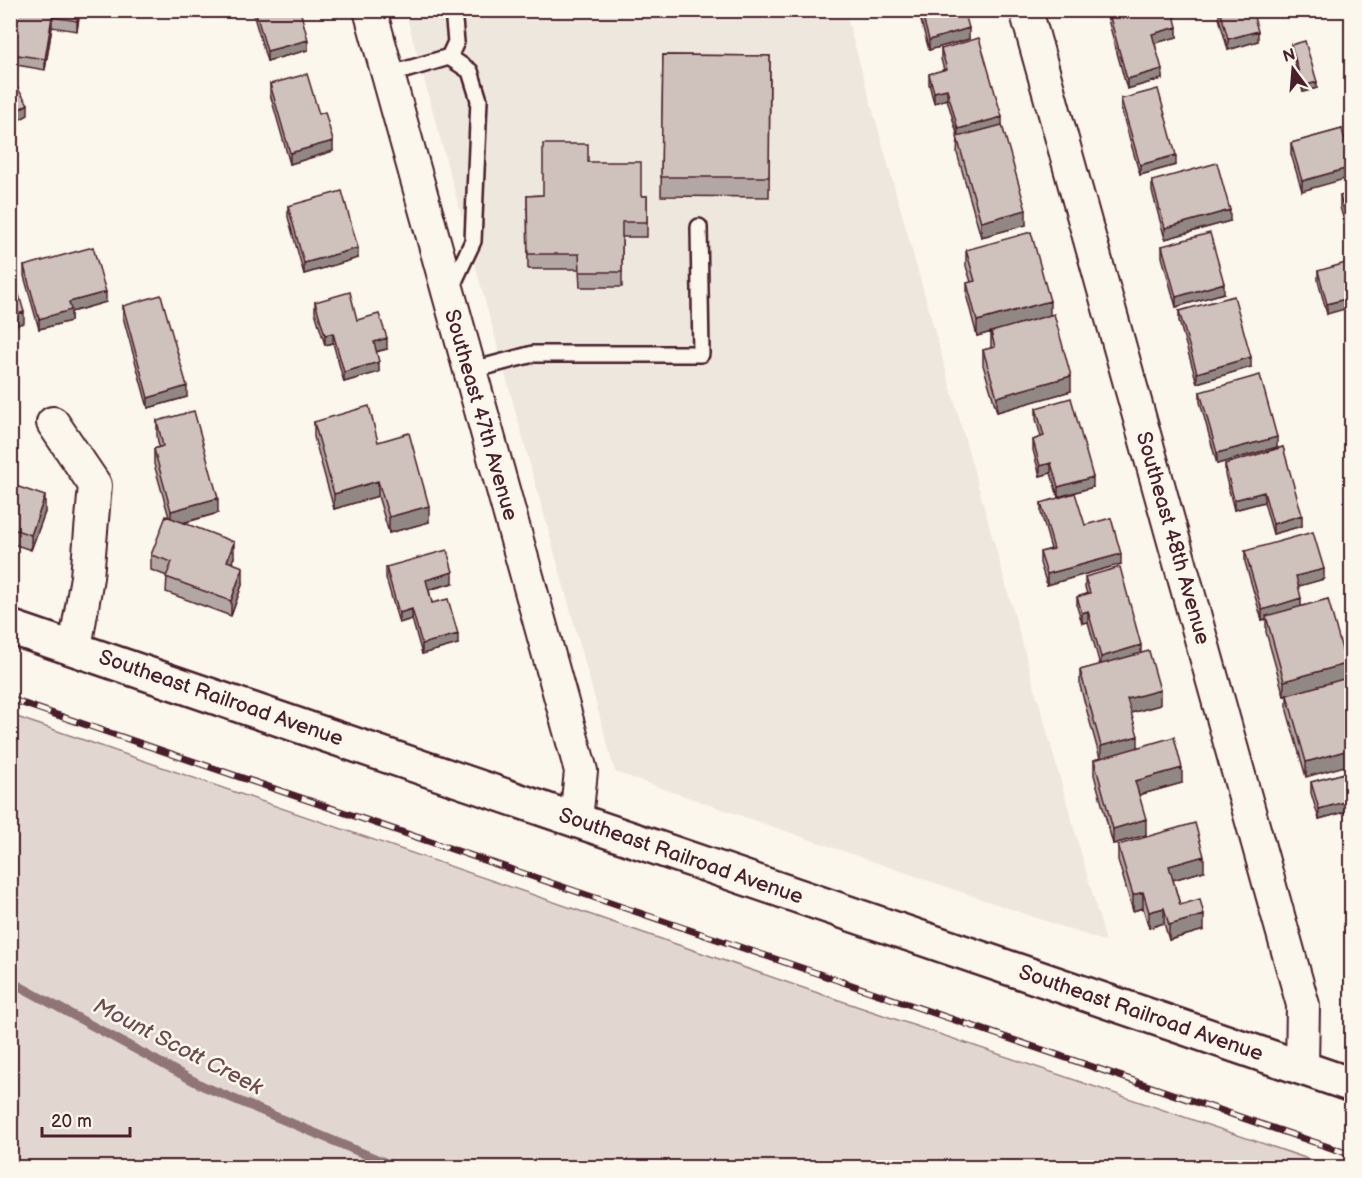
<svg xmlns="http://www.w3.org/2000/svg" width="1362" height="1178" font-family="'Balsamiq Sans',sans-serif">
<style>
.built{fill:#eee7de}
.green{fill:#e2d7d0;stroke:#967b7e;stroke-width:1.5}
.lines{fill:none;stroke-linecap:round;stroke-linejoin:round}
.stream{stroke:#907477;stroke-width:9}
.lane-casing{stroke:#4a1f2b;stroke-width:20}
.street-casing{stroke:#4a1f2b;stroke-width:36}
.secondary-casing{stroke:#4a1f2b;stroke-width:38}
.lane{stroke:#fbf7ec;stroke-width:15}
.street{stroke:#fbf7ec;stroke-width:32}
.secondary{stroke:#fbf7ec;stroke-width:33}
.rail-casing{stroke:#4a1f2b;stroke-width:7}
.rail{stroke:#fbf7ec;stroke-width:4.5;stroke-dasharray:14;stroke-linecap:butt}
.wall{fill:#b2a7a2;stroke:#4a1f2b;stroke-width:1.5}
.shaded-wall{fill:#918884;stroke:#4a1f2b;stroke-width:1.5}
.building{fill:#cfc2bc;stroke:#4a1f2b;stroke-width:1.5}
.labels{text-anchor:middle;dominant-baseline:central;stroke-width:5;stroke-linejoin:round;paint-order:stroke}
.street-label{font-size:21px;fill:#4a1f2b;stroke:#fbf7ec}
.water-label{font-size:22px;font-style:italic;fill:#6d4a51;stroke:#fbf7ec}
</style>
<rect width="100%" height="100%" fill="#fbf7ec"/>
<filter id="ink" filterUnits="userSpaceOnUse"><feTurbulence type="fractalNoise" baseFrequency=".0167" numOctaves="2"/><feDisplacementMap in="SourceGraphic" scale="12" xChannelSelector="R" yChannelSelector="G"/><feConvolveMatrix kernelMatrix="1 2 1 2 8 2 1 2 1" color-interpolation-filters="sRGB"/></filter>
<g filter="url(#ink)">
<path class="built" d="M405,11H845L1106,942L615,772Z"/>
<path class="green" d="M11,715L815,992L1332,1167H11Z"/>
<g class="lines">
<path class="stream" d="M10,981L203,1086L398,1168"/>
<g class="lane-casing">
<path id="lane" d="M449,57L470,71L479,100L473,241L450,290
M388,75L449,57L456,42L453,10
M469,371L533,354H701L699,227"/>
</g>
<g class="street-casing">
<path id="street" d="M370,10L581,771L576,820
M1026,10L1303,1005L1302,1068
M53,423L95,485L87,577L75,648"/>
</g>
<g class="secondary-casing">
<path id="secondary" d="M10,627L1352,1085"/>
</g>
<use href="#lane" class="lane"/>
<use href="#street" class="street"/>
<use href="#secondary" class="secondary"/>
<g class="rail-casing">
<path id="rail" d="M10,699L1352,1155"/>
</g>
<use href="#rail" class="rail"/>
</g>
<path class="wall" d="M17,10H80L77,31L52,27L45,70L11,64V54Z
M252,10H300L308,50L267,61Z
M918,10H964L969,39L929,50Z
M1107,10H1173L1177,37L1155,43L1162,79L1127,89L1107,16Z
M1219,10H1252L1258,41L1228,50L1219,18Z
M1291,45L1317,88L1303,92L1291,50Z
M941,49L1002,125L1026,225L981,237L957,153L958,137L947,99L934,103L929,84V74L944,70L941,59Z
M663,55L770,56L769,197L661,196Z
M270,84L319,114L333,151L290,164L270,94Z
M1121,99L1176,165L1140,175L1121,109Z
M1342,129L1302,191L1291,154V143Z
M588,162L641,196H647V237H622V287H580L579,269H528L527,196L543,195Z
M1152,181L1230,221L1165,239L1152,191Z
M1352,193V249L1340,207V196Z
M288,206L358,258L304,274L288,217Z
M1162,246L1224,293L1176,307L1162,257Z
M966,250L1050,315L1071,391L997,412L983,365V350L991,348V332L977,336L967,298V283L971,282L966,266Z
M24,266L106,302L71,312V321L39,329L24,276Z
M1318,271H1352L1327,314L1318,281Z
M315,302L357,320L387,349L376,352L379,372L344,382L333,343L325,345L315,312Z
M123,306L187,397L148,408L123,317Z
M1179,311L1251,367L1197,383L1179,321Z
M1200,392L1277,447L1217,464L1200,402Z
M1036,408L1093,487L1058,497L1051,473L1040,476L1033,450V440L1041,437L1036,419Z
M157,421L218,513L184,523L234,557L232,563L243,582L231,616L166,592L167,576L151,570V555L169,517L154,464V449L159,447L157,436Z
M314,422L378,442L429,522L389,533L378,496L334,509L314,437Z
M1283,447L1302,526L1273,534L1264,502L1234,510L1225,474V464Z
M10,484L45,512L31,550L10,543Z
M1041,503L1085,525L1121,564L1047,585L1040,563V552L1051,549L1041,513Z
M1245,551L1324,579L1298,586L1301,607L1328,599L1306,777L1287,711V696H1284L1266,632V619L1262,620L1245,562Z
M386,567L453,583L429,590L432,603L458,644L422,654L412,619L399,623L386,578Z
M1085,577L1141,653L1160,705L1131,713L1138,748L1182,783L1139,795L1146,835L1113,844L1094,775V760L1100,758L1080,686V670L1100,665L1088,622L1082,623L1077,607V597L1087,594L1085,587Z
M1352,771V810L1319,819L1311,793V782Z
M1118,845L1204,871L1173,880L1180,905L1204,930L1169,940L1164,923L1149,928L1143,908L1133,911L1118,860Z"/>
<path class="shaded-wall" d="M78,10H80L77,31V21Z
M52,17V27L45,70V59Z
M1177,27V37L1152,44V34Z
M969,28V39L929,50V40Z
M1258,31V41L1228,50V39Z
M308,40V50L267,61V51Z
M1162,69V79L1127,89V79Z
M1317,82V88L1303,92V86Z
M947,89V99L934,103V92Z
M28,104V115L10,125V115Z
M1002,117V127L958,139V129Z
M333,141V151L290,164V153Z
M1176,155V165L1140,175V165Z
M1352,167V177L1302,191V181Z
M1026,210V225L981,237V222Z
M1230,210V221L1165,239V228Z
M358,248V258L304,274V263Z
M1224,283V293L1176,307V297Z
M106,292V302L71,312V321L39,329V319L69,302Z
M1352,297V307L1327,314V304Z
M1050,301V316L977,336V321Z
M24,312V323L10,327V316Z
M333,333V343L325,345V335Z
M387,338V349L374,352V342Z
M1251,357V367L1197,383V373Z
M379,362V372L344,382V372Z
M1071,376V391L997,412V397Z
M187,386V397L148,408V398Z
M1277,437V447L1217,464V453Z
M1051,463V473L1040,476V466Z
M1093,477V487L1058,497V487Z
M378,481V496L334,509V494Z
M1264,492V502L1234,510V500Z
M45,496V512L31,550V535Z
M218,498V513L171,526V511Z
M429,506V522L389,533V517Z
M1302,515V526L1273,534V524Z
M234,542V557L227,576V561Z
M1121,554V564L1047,585V574Z
M243,567V582L231,616V601Z
M1324,569V579L1296,587V576Z
M453,572V583L426,590V580Z
M1301,598V609L1262,620V610Z
M412,609V619L399,623V613Z
M1088,611V622L1082,623V613Z
M458,634V644L422,654V644Z
M1141,645V655L1101,667V657Z
M1346,664V679L1284,696V681Z
M1160,690V705L1127,714V699Z
M1138,736V751L1101,761V746Z
M1352,749V764L1306,777V762Z
M1182,768V783L1135,796V781Z
M1352,800V810L1319,819V809Z
M1146,819V835L1113,844V829Z
M1204,856V871L1169,881V866Z
M1143,892V908L1133,911V895Z
M1164,908V923L1149,928V912Z
M1204,915V930L1169,940V925Z"/>
<path class="building" d="M17,10H78L77,21L52,17L45,59L11,54Z
M255,10H300L308,40L267,51Z
M921,10H964L969,28L929,40Z
M1108,10H1173L1177,27L1152,34L1162,69L1127,79Z
M1220,10H1252L1258,31L1228,39Z
M979,38L1002,117L958,129L947,89L934,92L929,74L947,69L941,49Z
M1305,41L1317,82L1303,86L1291,45Z
M663,55L770,56L769,177H661Z
M307,74L319,114L325,112L333,141L290,153L270,84Z
M10,77L28,104L10,115Z
M1158,89L1176,155L1140,165L1121,99Z
M1002,125L1026,210L981,222L957,137Z
M1342,129L1347,148L1352,147V167L1302,181L1291,143Z
M543,144H588V162H641V196H647V222H622V272H580L579,254H528L527,196L543,195Z
M1217,163L1230,210L1165,228L1152,181Z
M342,191L358,248L304,263L288,206Z
M1352,193V238L1340,196Z
M1031,232L1050,301L977,321L967,283L975,281L966,250Z
M1210,233L1224,283L1176,297L1162,246Z
M93,247L106,292L69,302L71,310L39,319L24,266Z
M1349,262L1352,271V297L1327,304L1318,271Z
M10,264L24,312L10,316Z
M350,292L357,320L379,314L387,338L374,342L379,362L344,372L333,333L325,335L315,302Z
M161,295L187,386L148,398L123,306Z
M1234,296L1251,357L1197,373L1179,311Z
M1054,314L1071,376L997,397L983,350L995,347L991,332Z
M1260,375L1277,437L1217,453L1200,392Z
M1071,398L1093,477L1058,487L1051,463L1040,466L1033,440L1044,436L1036,408Z
M369,406L378,442L409,433L429,506L389,517L378,481L334,494L314,422Z
M194,411L218,498L171,511L154,449L163,446L157,421Z
M1283,447L1302,515L1273,524L1264,492L1234,500L1225,464Z
M10,484L45,496L31,535L10,528Z
M1075,493L1085,525L1111,518L1121,554L1047,574L1040,552L1054,549L1041,503Z
M166,516L234,542L227,561L243,567L231,601L166,577L172,562L151,555Z
M1313,532L1324,569L1296,576L1301,598L1262,610L1245,551Z
M447,550L453,572L426,580L432,603L448,599L458,634L422,644L412,609L399,613L386,567Z
M1120,567L1141,645L1101,657L1088,611L1082,613L1077,597L1090,593L1085,577Z
M1328,599L1346,664L1284,681L1266,616Z
M1149,651L1160,690L1127,699L1138,736L1101,746L1080,670Z
M1347,678L1352,694V749L1306,762L1287,695Z
M1174,737L1182,768L1135,781L1146,819L1113,829L1094,760Z
M1352,771V800L1319,809L1311,782Z
M1195,823L1204,856L1169,866L1180,905L1200,899L1204,915L1169,925L1164,908L1149,912L1143,892L1133,895L1118,845Z"/>
</g>
<g class="labels">
<g class="street-label">
<text transform="translate(481 415) rotate(74)">Southeast 47th Avenue</text>
<text transform="translate(1173 538) rotate(74)">Southeast 48th Avenue</text>
<text transform="translate(221 698) rotate(19)">Southeast Railroad Avenue</text>
<text transform="translate(681 856) rotate(19)">Southeast Railroad Avenue</text>
<text transform="translate(1141 1013) rotate(19)">Southeast Railroad Avenue</text>
</g>
<g class="water-label">
<text transform="translate(178 1047) rotate(27)">Mount Scott Creek</text>
</g>
</g>
<rect width="1362" height="1178" fill="none" stroke="#fbf7ec" stroke-width="36"/>
<rect x="18" y="18" width="1326" height="1142" fill="none" stroke="#4a1f2b" stroke-width="2" filter="url(#ink)"/>
<g transform="translate(1293 69) rotate(344)" stroke="#fbf7ec" stroke-width="4.5" paint-order="stroke">
<path d="M0-4.5L10 22L0 15L-10 22Z" fill="#4a1f2b"/>
<text y="-9" font-size="16" font-weight="bold" text-anchor="middle" fill="#4a1f2b">N</text>
</g>
<path d="M42 1127v9h88v-9" fill="none" stroke="#4a1f2b" stroke-width="3"/>
<text x="51" y="1127" font-size="18" fill="#4a1f2b" stroke="#fbf7ec" stroke-width="4.5" paint-order="stroke">20 m</text>
</svg>
